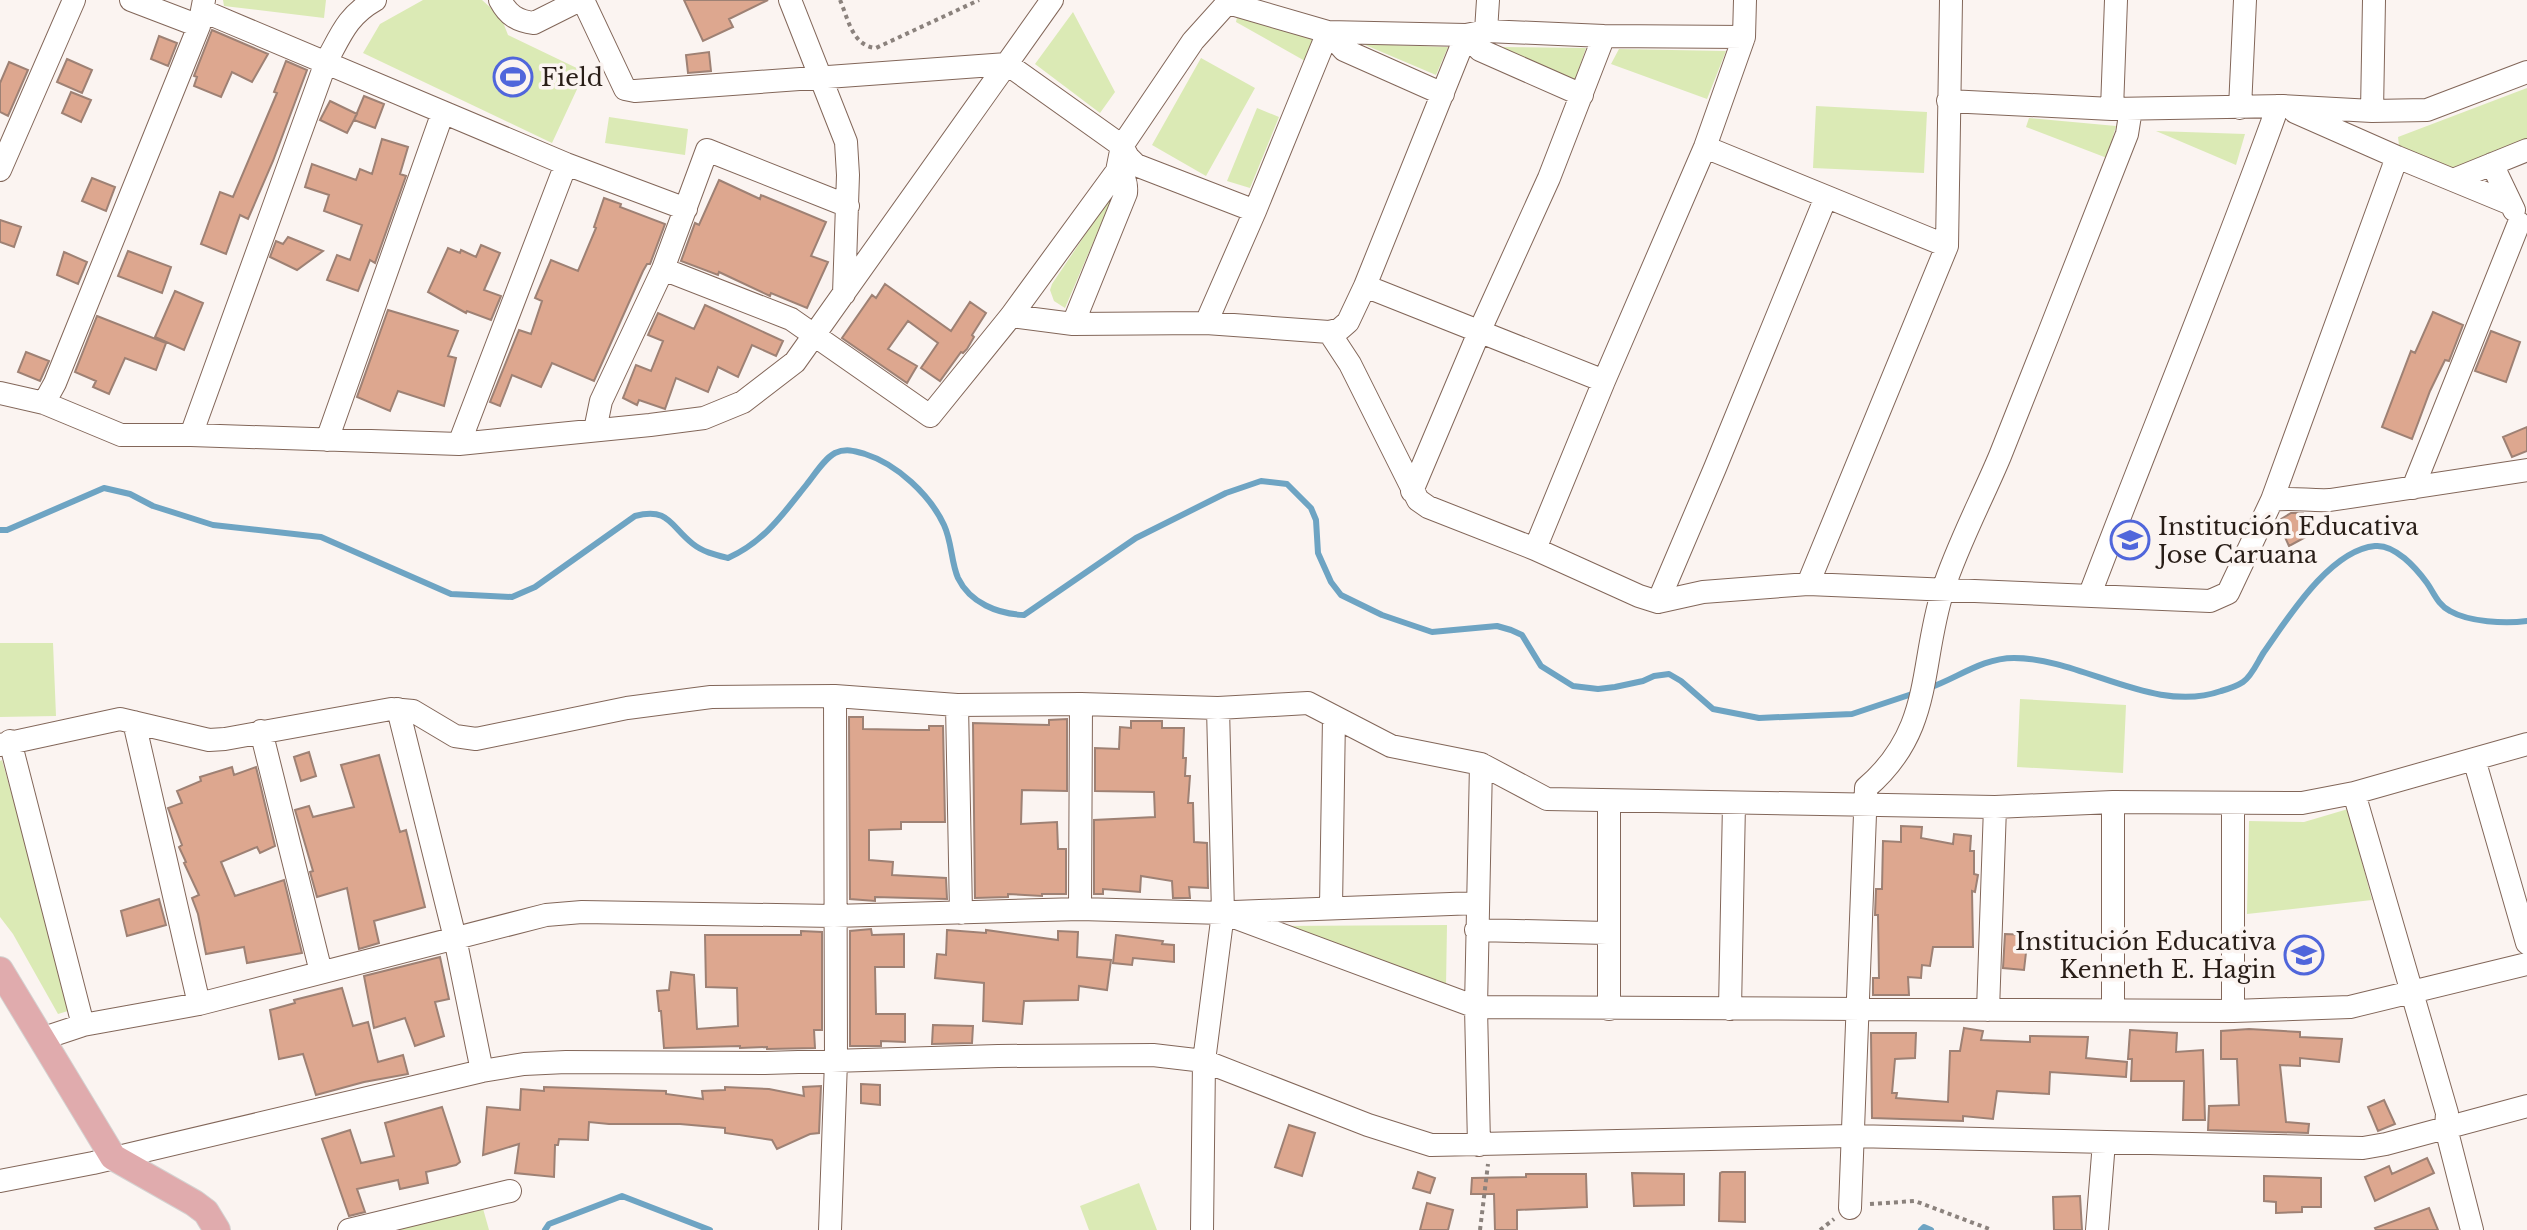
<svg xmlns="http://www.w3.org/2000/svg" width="2527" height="1230" font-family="'Libre Baskerville',serif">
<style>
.green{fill:#dbeab5}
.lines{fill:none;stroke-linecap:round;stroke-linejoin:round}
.stream{stroke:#6ea4c3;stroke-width:6}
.building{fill:#dda78f;stroke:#9e8174;stroke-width:2}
.minor-casing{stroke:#826659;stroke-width:24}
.major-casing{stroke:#d4d2d1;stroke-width:28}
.path{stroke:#8b827d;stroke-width:4;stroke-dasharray:4 4;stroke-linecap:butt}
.minor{stroke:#fff;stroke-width:22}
.major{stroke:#e0abad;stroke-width:26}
.labels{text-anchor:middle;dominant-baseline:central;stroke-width:7;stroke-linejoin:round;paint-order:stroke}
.poi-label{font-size:24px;fill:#281d17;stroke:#fbf4f1;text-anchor:start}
</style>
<rect width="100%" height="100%" fill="#fbf4f1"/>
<path class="green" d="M223,0H326L324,18L224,6Z
M423,0H482L501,17L508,35L585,72L552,143L363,53L380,24Z
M1073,12L1115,92L1100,113L1035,64Z
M1237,17L1313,39L1305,61L1236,22Z
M1363,44L1448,47L1436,75Z
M1499,47L1586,48L1575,80Z
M1619,49L1725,51H1726L1707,99L1611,64Z
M1201,58L1255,88L1206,176L1152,145Z
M2527,88V138L2452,170L2399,145L2398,137Z
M1816,106L1927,112L1924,173L1813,168Z
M1257,108L1279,117L1250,188L1227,181Z
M609,117L688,129L685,155L605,143Z
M2029,118L2116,126L2107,158L2026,127Z
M2156,131L2245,134L2236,165Z
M1116,189L1065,308L1054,301L1050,290L1052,284Z
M0,643H53L56,716L0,717Z
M2020,699L2126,705L2123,773L2017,767Z
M2,760L62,973L68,1011L58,1014L13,934L0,917V761Z
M2348,809L2372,900L2247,914L2249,821L2304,822Z
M1447,925L1446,987L1276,926Z
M1139,1183L1157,1230H1089L1080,1206Z
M482,1205L489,1230H395Z"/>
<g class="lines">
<path class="stream" d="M0,530H7L104,488L130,494L153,506L213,525L321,537L451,594L512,597L535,587L635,516C669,507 670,526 693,544C703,552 716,555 728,558C764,542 783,514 807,484C815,474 824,459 835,453C846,448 855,451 865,454C897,464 930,495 944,525C952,542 951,562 958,578C970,603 998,614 1024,615L1136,538L1226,493L1261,481L1287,484L1311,508L1316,520L1318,553L1331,582L1341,595L1382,615L1432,632L1497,626L1511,630L1522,635L1541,666L1573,686L1598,689L1615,687L1643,681L1654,676L1669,674L1681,681L1713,709L1759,718L1852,714L1915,693
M1929,688C1958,678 1982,658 2014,658C2082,658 2154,715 2221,691C2228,689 2237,686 2243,682C2252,676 2258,661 2264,652C2288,618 2330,550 2375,546C2395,544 2416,568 2427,583C2434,593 2438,605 2450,611C2469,622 2505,624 2527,621
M545,1230L549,1224L622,1196L710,1230
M1921,1230L1924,1227L1931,1230"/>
</g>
<path class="building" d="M684,0H768L729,19L733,27L703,41Z
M212,30L268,54L252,82L232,72L221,97L194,86L197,77L194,76Z
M159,36L177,43L168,66L151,59Z
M709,52L711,71L688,73L686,55Z
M67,59L92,70L82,93L57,82Z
M286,61L307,70L273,161L248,219L240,215L226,254L201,244L220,192L233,197L277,93L274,92Z
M9,62L28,70L8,116L0,112V83Z
M71,92L91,100L81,122L62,113Z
M364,96L384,104L375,128L354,120Z
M330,101L357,114L347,133L320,120Z
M382,139L408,147L400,174L406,176L375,263L370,260L358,291L327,280L337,255L350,260L362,225L324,211L329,195L305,187L312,164L356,180L360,169L372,174Z
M92,178L115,187L106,211L82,201Z
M719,180L760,199L761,195L826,222L811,256L828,262L807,308L771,293L770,296L719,272L718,275L681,261L695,223L699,225Z
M604,198L621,204L620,207L665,224L650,264H647L643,271L594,381L552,363L541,387L512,375L500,406L490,402L519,330L531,334L542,301L535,298L551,260L578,271L596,228L594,227Z
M0,220L21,227L14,247L0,242Z
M288,237L323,251L297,270L270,257L276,241L283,244Z
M481,245L500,253L484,290L501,296L491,320L467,311L466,313L428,292L448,248L460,253L461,250L476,257Z
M128,251L171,267L162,293L118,276Z
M64,252L87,262L78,284L57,275Z
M885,284L951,331L970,302L986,313L972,335L974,337L967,349L963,353L961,352L940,381L921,368L938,343L908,321L888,349L917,366L907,383L842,338L872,295L876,298Z
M175,291L203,303L184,350L155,337Z
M705,305L783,341L776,356L752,345L738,377L718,367L708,392L676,378L665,409L639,400L637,405L623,398L636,365L651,371L663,341L648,335L658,313L694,329Z
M388,310L458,331L448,356L456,358L444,406L398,391L390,411L357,397Z
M2433,312L2463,325L2449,361L2445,360L2430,391L2412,439L2382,427L2411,351L2415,353Z
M97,316L166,343L156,370L125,358L109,394L93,387L96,381L75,372Z
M2491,331L2520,342L2506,382L2475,371Z
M26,352L49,361L40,381L18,372Z
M2527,427V451L2512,457L2503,437Z
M2291,513H2303L2313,533L2289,546L2280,526L2281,519Z
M849,717H863V729L917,730H929V726H943L945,822H901V829L869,830V860L893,862L892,875L946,878L947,899L875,897V901L850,899Z
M1067,719V791L1022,790L1021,824L1057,822L1058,849H1066V894H1042V896L1008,894V897L975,898L973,723L1049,725V720Z
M1131,721H1162V728H1184L1183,758H1186L1185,776H1190L1188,803H1193L1194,842L1207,843L1208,888L1189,887L1190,898H1173L1172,881L1141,876L1140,892L1103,889V894H1094V820L1155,817L1154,792L1095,791V748L1119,749L1120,727L1131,728Z
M309,752L316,776L301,781L294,757Z
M379,755L400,832L406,830L425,907L374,921L379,943L359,949L347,888L317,897L310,872L313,871L295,810L309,806L313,817L354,807L341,765Z
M232,767L234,775L256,767L275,846L260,853L257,847L221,862L235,896L284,880L302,953L247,963L244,947L206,954L198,914L192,898L199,895L184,863L186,862L179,847L182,845L168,808L182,803L177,791L201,781L200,777Z
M1901,826L1922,827L1921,838L1953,844L1954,834L1971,836L1970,851H1974V874L1978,875L1975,892L1972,891L1973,947H1933L1930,966L1922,965L1921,978L1908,977L1909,995H1873V978H1879L1878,915H1875L1876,889H1882L1883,841L1901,842Z
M159,899L166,925L127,936L121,911Z
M871,929L872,935L904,934V967H875L876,1014H905V1042L881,1041V1046H850V931Z
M947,930L986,933V930L1058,940V931L1078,932L1077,957L1111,960L1107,990L1079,986L1078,1000L1024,1001L1022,1024L983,1021L984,983L935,978L937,954L946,955Z
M801,931L822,932V1030H814L815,1048L767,1049V1047L740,1048V1046L664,1048L661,1011H659L657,991L669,990L671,972L694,975L697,1029L738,1026L737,988L706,987L705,935H801Z
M2005,934L2028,935L2024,970L2003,968Z
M1116,935L1163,941L1162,944L1174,945V962L1133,958L1132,965L1113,963Z
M440,957L449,999L435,1002L444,1036L415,1046L405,1018L374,1028L364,976Z
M342,988L353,1026L368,1022L378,1062L403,1055L408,1074L364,1082L316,1095L303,1054L279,1059L270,1010L295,1003L294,1000Z
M933,1025L973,1026L972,1043L932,1044Z
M1964,1028L1983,1031L1981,1040L2030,1042V1036L2088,1037L2086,1058L2127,1062L2126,1077L2050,1072L2049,1094L1997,1091L1993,1119L1963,1116V1121L1872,1118L1871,1033H1916L1915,1058L1895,1059L1892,1093H1897L1896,1098L1948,1102L1950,1051H1960Z
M2249,1029L2300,1032V1037L2342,1039L2339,1062L2300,1058V1066L2280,1065L2286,1122L2309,1124L2308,1133L2208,1130L2209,1106L2239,1105L2237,1059H2221V1031Z
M2130,1030L2177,1033L2176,1052L2203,1050L2205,1120H2183L2184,1081H2131L2132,1059H2128Z
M861,1084L880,1085V1105L861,1103Z
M821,1086L819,1133L810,1134L777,1149L772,1140L725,1133V1128L680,1124H609L589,1122L588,1140L559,1139L558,1145H555L554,1177L515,1173L519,1144L483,1155L487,1107L520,1110L521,1089L544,1091V1087L666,1091V1094L703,1099L702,1091L725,1090V1087L769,1089L804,1096L803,1087Z
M2384,1100L2395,1124L2378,1131L2368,1107Z
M442,1107L460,1162L456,1165L426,1172L428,1183L400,1189L398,1180L357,1189L365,1212L349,1216L322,1139L350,1130L361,1163L394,1156L385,1123Z
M1289,1125L1315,1133L1302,1176L1275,1167Z
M2427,1158L2434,1173L2375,1201L2365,1177L2389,1166L2392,1174Z
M1418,1172L1435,1178L1430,1193L1413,1188Z
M1722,1172H1745V1222L1719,1221L1720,1173Z
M1632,1173L1684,1174V1205L1634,1206Z
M1526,1174H1586L1587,1207L1517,1210V1230H1495L1494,1194H1471L1472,1178L1526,1177Z
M2264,1176L2321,1178V1207H2302V1212L2276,1213V1202L2264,1201Z
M2080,1196L2082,1230H2054L2053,1197Z
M1427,1203L1453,1210L1448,1230H1420Z
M2429,1208L2438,1230H2376L2375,1228Z"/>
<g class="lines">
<g class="minor-casing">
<path id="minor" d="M131,0L199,26
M500,0C508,15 517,21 534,23L580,0
M583,0L625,89L635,91L1007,64L1122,146L1128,157L1136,165L1255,211
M790,0L846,142L848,175L844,294
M1228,3L1328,32L1466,35L1486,31L1604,36L1744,37
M203,11L566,164L686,209
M1486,31L1488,0
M1948,101L2112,109L2283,106L2372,111L2427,110L2527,72
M2240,108L2245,0
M2112,109L2116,0
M2372,111L2374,0
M2295,112L2397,157L2511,204
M1705,147L1947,246
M2492,164L2514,210
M0,170L74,0
M2453,180L2527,150
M663,269L791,319L930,416L1011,316L1117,171L1122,146L1193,41L1230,0
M1365,286L1604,381
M1011,316L1073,324L1206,323L1329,332L1340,329L1348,322L1365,286L1466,35L1480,50L1582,95
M1206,323L1255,211L1328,32L1344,50L1443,94
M1073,324L1126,193C1127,183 1125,177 1117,171
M1329,332L1350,364L1418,500L1428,507L1535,549L1639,596L1658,602L1703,592L1808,584L2210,601L2228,593L2272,500L2397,157
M0,393L44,403L121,435H191L459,444L650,425L704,418L743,402L795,362L1052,0
M44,403L55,383L199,26L204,0
M595,430L601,401L663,269L707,150L848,206
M191,435L326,62C341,35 347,16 375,0
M327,440L443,112
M459,444L566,164
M2413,488L2519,223
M1412,491L1480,330L1549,178L1604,36
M2272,500C2291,497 2310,501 2330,500L2527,470
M1535,549L1604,381L1705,147L1744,37L1745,0
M1808,584L1947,246L1951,0
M2090,594C2152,431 2219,270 2278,106
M1658,602L1715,468L1826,197
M957,705L961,913
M398,709L455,938L482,1071
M134,722L199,1004
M261,731L321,972
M10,741L83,1025
M0,745L120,719L209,740L225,739L391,709L413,711L455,736L476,739L627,708L711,697L835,696L957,705L1081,704L1218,708L1308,703L1391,746L1481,764L1547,799L1995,807L2113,802L2302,803L2354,793L2527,744
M2474,759L2527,943
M2354,793L2447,1113L2446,1128L2472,1230
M1331,907L1334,717
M1080,909L1081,704
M1234,912L1477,903
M1476,930L1607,933
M1609,1009V801
M1730,1009L1734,803
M1988,1010L1995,807
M2113,1010V802
M2233,1011V803
M41,1039L83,1025L199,1004L546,915L582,912L834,916L1080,909L1223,913L1476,1007L2233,1011L2350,1007L2527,964
M1479,1145L1476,1007L1481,764
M0,1181L93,1163L482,1071L524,1064L566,1062L765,1063L998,1056L1153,1055L1204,1061L1368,1125L1431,1145L1852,1136L2363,1148L2386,1144L2527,1106
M1850,1208L1866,788C1934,730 1919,666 1943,590C1957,546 1982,499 2000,456C2043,349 2085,241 2127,134L2131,109
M349,1230L510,1191
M830,1230L836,1061L835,696
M1202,1230L1204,1061L1223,913L1218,708
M2097,1230L2104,1142"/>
</g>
<g class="major-casing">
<path id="major" d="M0,970L113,1157L194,1203L206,1212L217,1230"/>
</g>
<path class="path" d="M840,0C848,18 852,46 876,48L979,0
M1870,1204L1915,1201L1992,1230
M1480,1230L1488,1164
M1820,1230L1834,1219"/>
<use href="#minor" class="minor"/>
<use href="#major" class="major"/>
</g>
<defs>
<g id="stadium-ring" transform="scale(2)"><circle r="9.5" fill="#fbf4f1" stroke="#5066db" stroke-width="1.5"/><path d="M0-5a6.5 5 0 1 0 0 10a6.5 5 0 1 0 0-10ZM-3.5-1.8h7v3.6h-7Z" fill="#5066db"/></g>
<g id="school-ring" transform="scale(2)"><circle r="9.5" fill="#fbf4f1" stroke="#5066db" stroke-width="1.5"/><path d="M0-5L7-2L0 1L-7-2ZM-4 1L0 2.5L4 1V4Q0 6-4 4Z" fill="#5066db"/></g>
</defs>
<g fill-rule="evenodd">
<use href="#stadium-ring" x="513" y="77"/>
<use href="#school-ring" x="2130" y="540"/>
<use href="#school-ring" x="2304" y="955"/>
</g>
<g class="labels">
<g class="poi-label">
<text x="541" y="77">Field</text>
<text x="2158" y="526">Institución Educativa<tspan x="2158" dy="28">Jose Caruana</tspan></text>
<text x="2276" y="941" text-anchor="end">Institución Educativa<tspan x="2276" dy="28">Kenneth E. Hagin</tspan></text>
</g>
</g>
</svg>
